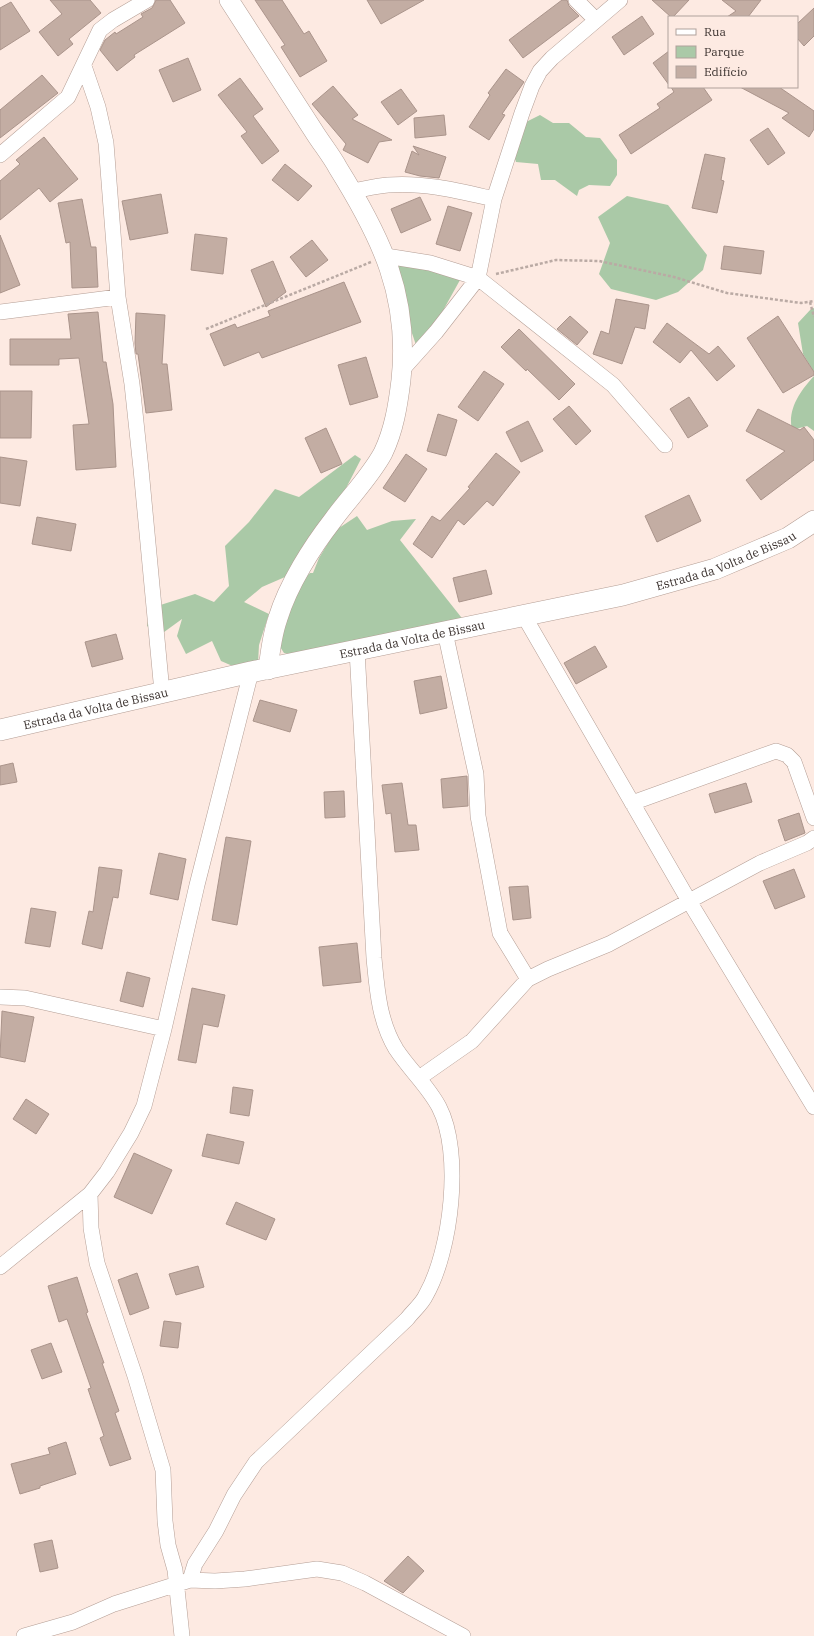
<svg xmlns="http://www.w3.org/2000/svg" width="814" height="1636" font-family="'IBM Plex Serif',serif">
<style>
.green{fill:#aac9a7}
.building{fill:#c3ada3;stroke:#aa948b}
.lines{fill:none;stroke-linecap:round;stroke-linejoin:round}
.minor-casing{stroke:#b49e95;stroke-width:16}
.tertiary-casing{stroke:#b49e95;stroke-width:20}
.secondary-casing{stroke:#b49e95;stroke-width:22}
.path{stroke:#baaaa4;stroke-width:2.5;stroke-dasharray:3 2;stroke-linecap:butt}
.minor{stroke:#fff;stroke-width:15}
.tertiary{stroke:#fff;stroke-width:19}
.secondary{stroke:#fff;stroke-width:21}
.labels{text-anchor:middle;dominant-baseline:central;stroke-width:3;stroke-linejoin:round;paint-order:stroke}
.street-label{font-size:12px;fill:#3c3330;stroke:#fdeae2}
</style>
<rect width="100%" height="100%" fill="#fdeae2"/>
<path class="green" d="M540,115L553,123H569L586,137L600,138L617,160V175L610,186L589,185L579,190L577,196L555,180H541L538,164L516,162L514,156L526,122Z
M627,196L668,205L707,255L703,270L678,292L656,300L611,289L599,274L610,243L598,217Z
M388,262L465,271L430,334L417,348Z
M814,308V372L803,354L798,323L811,309Z
M814,376V431L807,426L792,430C787,409 801,390 814,376Z
M355,455L361,459L343,494L285,577L262,587L244,602L269,614L259,645L258,663L235,667L221,661L212,641L186,654L177,636L182,619L160,635L147,626L151,608L195,594L214,602L229,586L225,546L249,522L275,489L299,497Z
M357,516L367,530L392,521L416,519L400,540L465,622L297,656L284,653L277,642L296,586L310,573H313L319,558L336,530Z"/>
<path class="building" d="M50,0H90L101,13L69,39L73,44L58,56L39,32L62,14Z
M156,0H170L185,23L134,55L135,57L117,71L100,50L105,40L115,32L116,34L143,17L141,14L152,8Z
M255,0H282L304,34L309,31L327,61L300,77L281,47L285,45Z
M367,0H424L381,24Z
M562,0H567L569,6L579,16L523,58L509,40Z
M652,0H689L673,17H671Z
M722,0H761L748,17H727L736,11Z
M11,2L30,31L0,50V8Z
M814,8V36L804,46L797,38V24Z
M642,16L654,34L624,55L612,37Z
M669,51V85L653,63Z
M188,58L201,90L173,102L159,70Z
M506,69L524,82L502,114L505,115L489,140L469,127L490,95L488,93Z
M42,75L58,93L0,138V110Z
M240,78L263,109L253,116L279,151L262,164L241,136L247,132L218,95Z
M333,86L358,115L352,119L392,140L379,142L368,163L343,150L346,144L312,104Z
M671,87H703L712,100L631,154L619,135L660,108L657,104L674,92Z
M740,87H779L814,111V129L809,137L782,118L789,113Z
M401,89L417,111L398,125L381,102Z
M444,115L446,135L415,138L414,118Z
M768,128L785,153L768,165L750,140Z
M44,137L78,179L50,202L39,188L0,220V181L20,164L16,160Z
M413,146L446,157L439,178L420,176L405,172L412,151L419,155Z
M705,154L725,158L721,180L724,181L717,213L692,208Z
M285,164L312,186L298,201L272,180Z
M161,194L168,233L130,240L122,201Z
M420,197L431,220L401,233L391,209Z
M82,199L91,247H96L98,287L72,288L70,242L66,243L58,203Z
M448,206L472,213L460,251L436,244Z
M195,234L227,238L223,274L191,270Z
M0,235L20,285L0,293Z
M312,240L328,260L306,277L290,257Z
M724,246L764,251L761,274L721,269Z
M273,261L286,292L266,307L251,270Z
M344,282L361,322L262,358L259,352L224,366L210,334L235,324L237,328L270,316L268,311Z
M616,299L649,305L645,329L635,327L622,364L593,354L601,331L609,334Z
M98,312L103,362H106L113,404L116,467L76,470L73,425L89,424L79,358L59,359V365H10V339H71L68,314Z
M136,313L165,315L162,364H167L172,410L146,413L138,354H136L135,343Z
M570,316L588,332L577,345L557,329Z
M778,316L814,372V375L783,393L747,338Z
M667,323L709,354L718,346L735,366L717,381L691,350L680,363L653,342Z
M519,329L575,384L559,400L527,369L526,371L501,347Z
M366,357L378,397L350,405L338,365Z
M484,371L504,384L478,421L458,407Z
M0,391H32L31,438H0Z
M689,397L708,426L688,438L670,409Z
M569,406L591,431L576,445L553,419Z
M758,409L800,430L804,427L814,440V460L761,500L746,480L785,451L746,431Z
M438,414L457,420L446,456L427,451Z
M528,421L543,451L521,462L506,432Z
M326,428L342,464L321,473L305,438Z
M496,453L520,472L493,506L487,501L464,525L458,520L432,558L413,544L432,516L440,521L470,488L468,487Z
M406,454L427,469L405,502L383,488Z
M0,457L27,461L20,506L0,503Z
M689,495L701,521L657,542L645,516Z
M37,517L76,524L71,551L32,544Z
M486,570L492,594L459,602L453,578Z
M116,634L123,659L92,667L85,642Z
M595,646L607,667L576,684L564,663Z
M441,676L447,708L420,714L414,681Z
M260,700L297,710L290,732L253,721Z
M13,763L17,782L0,785V766Z
M467,776L468,806L443,808L441,779Z
M402,783L408,825H416L419,850L395,852L391,813L386,814L382,785Z
M746,783L752,802L715,813L709,794Z
M344,791L345,817L325,818L324,792Z
M799,813L805,833L785,841L778,820Z
M226,837L251,841L237,925L212,920Z
M159,853L186,859L178,900L150,894Z
M99,867L122,870L118,898L113,897L102,949L82,944L89,911L93,912Z
M794,869L805,897L775,909L763,881Z
M528,886L531,918L513,920L509,887Z
M31,908L56,912L50,947L25,943Z
M357,943L361,982L323,986L319,947Z
M127,972L150,978L143,1007L120,1001Z
M192,988L225,995L218,1027L203,1024L196,1063L178,1060Z
M2,1011L34,1017L25,1062L0,1057Z
M233,1087L253,1090L249,1116L230,1113Z
M26,1099L49,1114L36,1134L13,1119Z
M207,1134L244,1142L239,1164L202,1156Z
M134,1153L172,1170L152,1214L114,1197Z
M236,1202L275,1219L266,1240L226,1224Z
M198,1266L204,1287L176,1295L169,1274Z
M137,1273L149,1308L130,1315L118,1280Z
M77,1277L88,1312L86,1313L104,1363H102L119,1411L115,1413L131,1459L110,1466L100,1438L104,1436L88,1389L91,1388L67,1319L59,1322L48,1286Z
M164,1321L181,1323L178,1348L160,1346Z
M51,1343L62,1372L42,1379L31,1350Z
M66,1442L76,1474L40,1486V1488L20,1494L11,1464L50,1454L48,1448Z
M52,1540L58,1568L40,1572L34,1544Z
M408,1556L424,1571L403,1593L384,1581Z"/>
<g class="lines">
<g class="minor-casing">
<path id="minor" d="M576,0L596,20
M84,66L98,107L106,143L118,297L132,384L141,469L162,692
M0,155L68,97L100,30L113,20L147,0
M352,191C364,189 376,186 388,185C424,182 459,191 494,199
M386,256L430,263L478,278L613,385L665,445
M0,312L118,297
M402,370L436,332L478,278L494,199L522,113L532,86L540,71L552,58L620,0
M524,616L689,901L814,1107
M445,632L476,774L478,816L500,933L528,979
M632,803L776,751L787,755L794,762L814,818
M0,997L25,998L164,1029
M419,1078L472,1041L528,979L548,969L609,944L760,863L807,843L814,838
M90,1194L91,1228L97,1263L135,1376L163,1470L165,1521L168,1545L175,1570L182,1636
M0,1267L90,1194L107,1172L131,1133L144,1106L164,1029L197,885L251,672
M190,1580L195,1564L216,1531L234,1495L256,1462L407,1319C413,1311 422,1304 426,1295C451,1251 463,1153 439,1107C428,1086 409,1069 396,1049C379,1021 377,989 374,958L357,650
M24,1636L73,1622L114,1604L190,1580L215,1581L245,1579L317,1569L342,1573L365,1583L463,1636"/>
</g>
<g class="tertiary-casing">
<path id="tertiary" d="M229,0C257,43 285,87 313,130C321,143 331,155 338,168C381,237 410,296 401,380C398,405 394,430 383,453C370,477 349,498 333,520C312,547 288,585 278,618C272,635 270,652 268,670"/>
</g>
<g class="secondary-casing">
<g id="secondary">
<path id="s1" d="M0,730L251,672L623,595L715,569L788,538L814,521"/>
</g>
</g>
<path class="path" d="M496,274L556,260L599,261L674,277L727,293L801,303L814,301
M810,302L814,317
M206,329L371,262"/>
<use href="#minor" class="minor"/>
<use href="#tertiary" class="tertiary"/>
<use href="#secondary" class="secondary"/>
</g>
<g class="labels">
<g class="street-label">
<text stroke="none"><textPath href="#s1" startOffset="746">Estrada da Volta de Bissau</textPath></text>
<text stroke="none"><textPath href="#s1" startOffset="422">Estrada da Volta de Bissau</textPath></text>
<text stroke="none"><textPath href="#s1" startOffset="98">Estrada da Volta de Bissau</textPath></text>
</g>
</g>
<rect x="668" y="16" width="130" height="72" fill="#fdeae2" stroke="#b0a19b"/>
<rect x="676" y="29" width="20" height="6" fill="#ffffff" stroke="#b0a19b"/>
<text x="704" y="36" font-size="12" fill="#3c3330">Rua</text>
<rect x="676" y="46" width="20" height="12" fill="#aac9a7" stroke="#b0a19b"/>
<text x="704" y="56" font-size="12" fill="#3c3330">Parque</text>
<rect x="676" y="66" width="20" height="12" fill="#c3ada3" stroke="#b0a19b"/>
<text x="704" y="76" font-size="12" fill="#3c3330">Edifício</text>
</svg>
